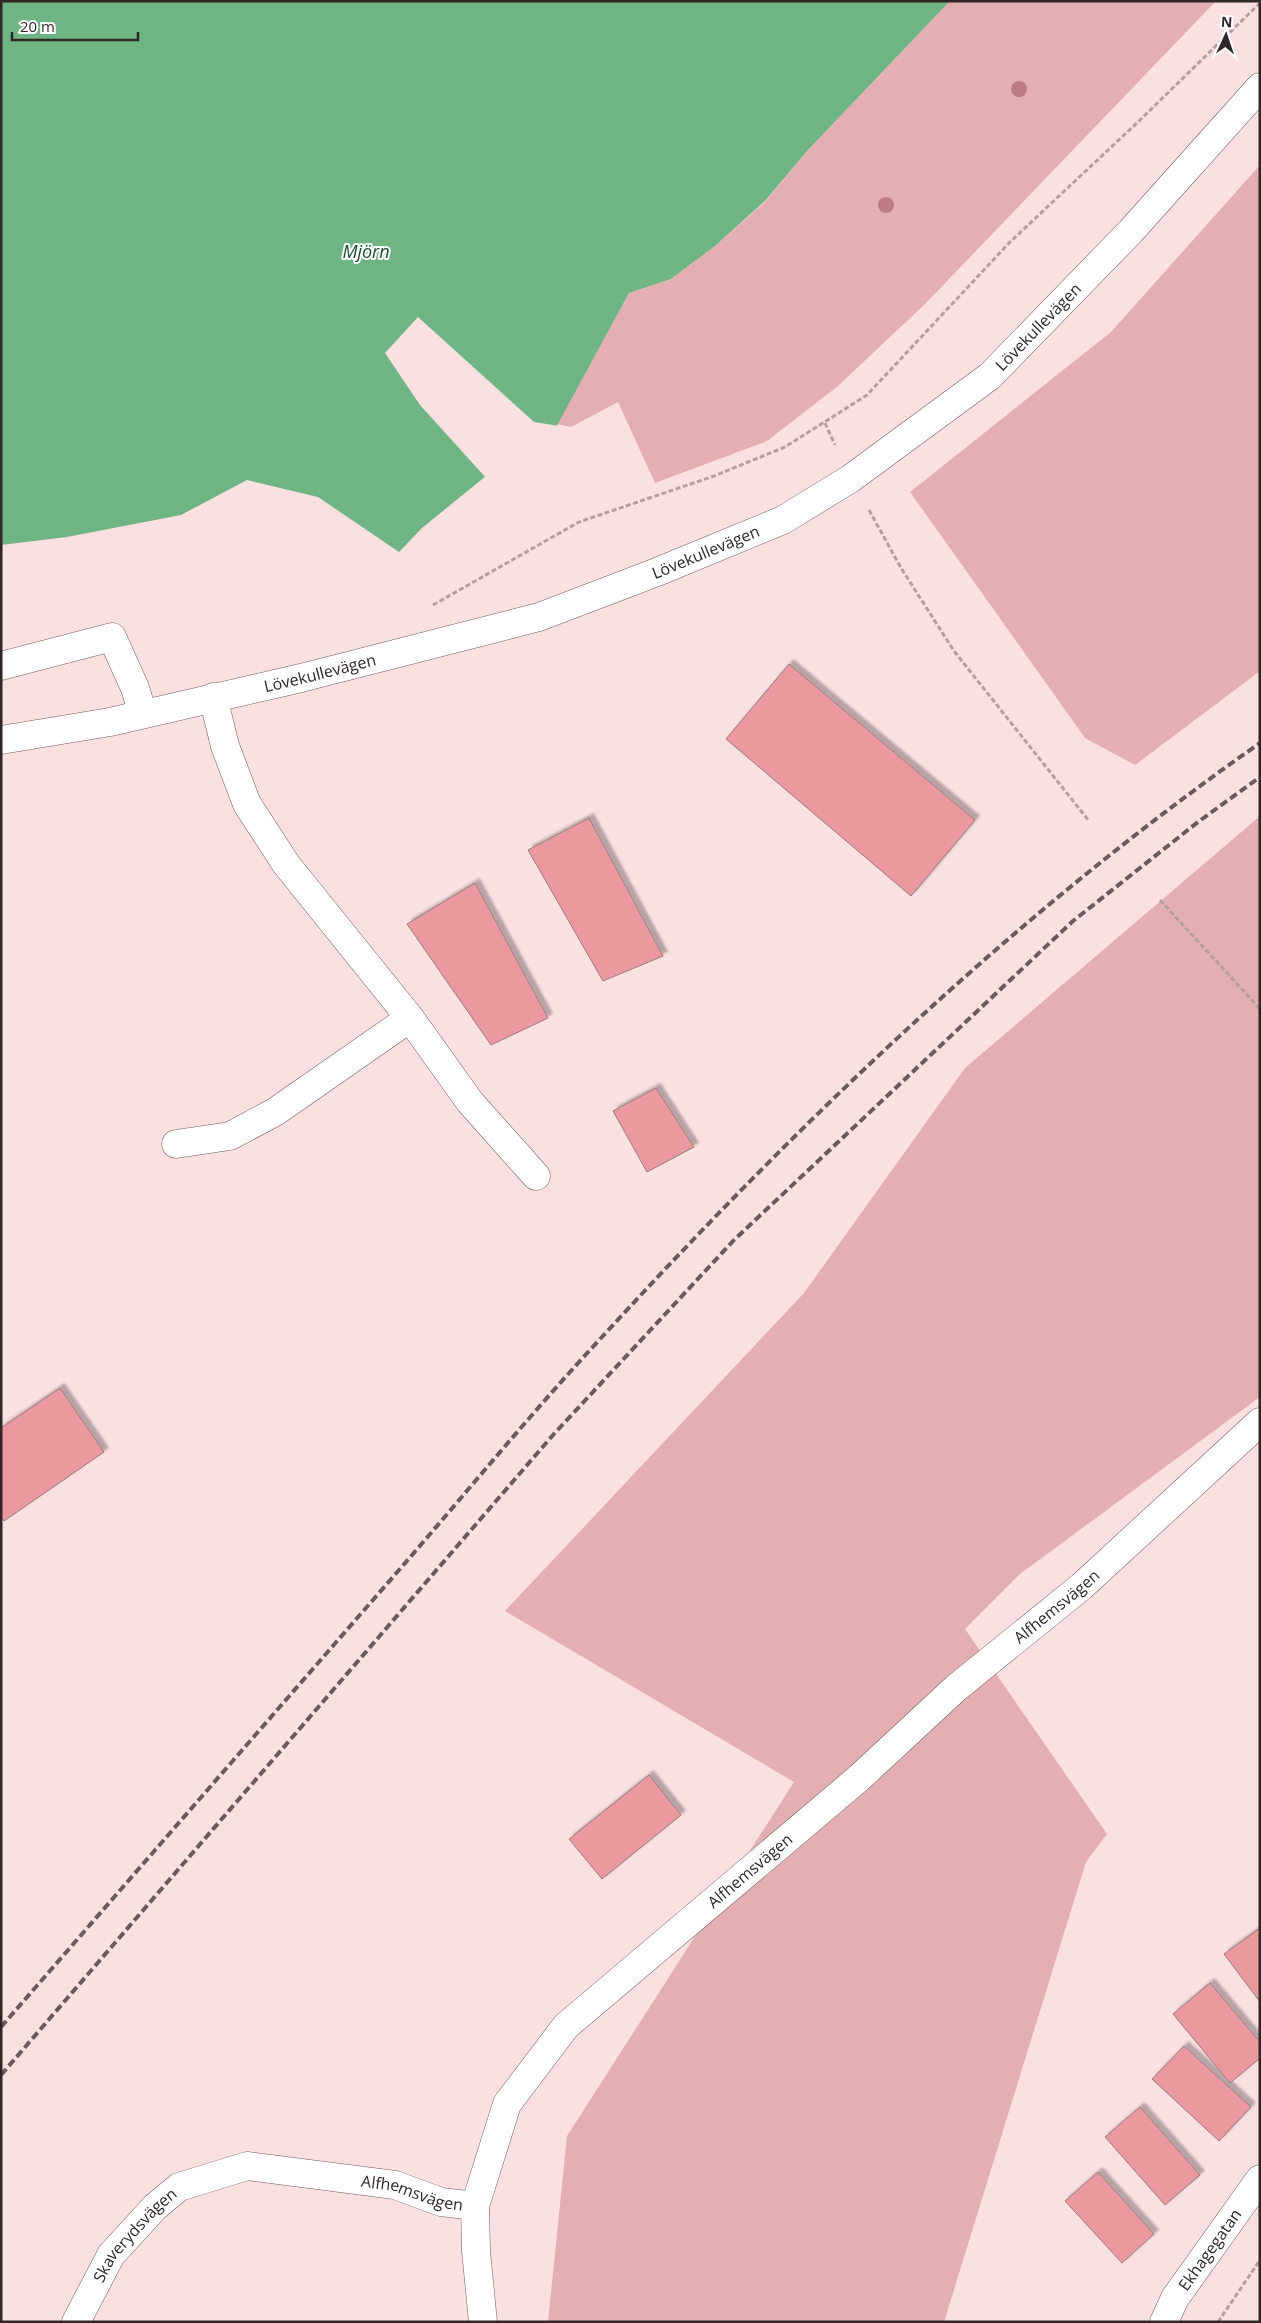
<svg xmlns="http://www.w3.org/2000/svg" width="1261" height="2323" font-family="'Open Sans',sans-serif">
<style>
.green{fill:#e4afb2}
.water{fill:#6fb584}
.pier{fill:#fbe0e2}
.building{fill:#ec989f;stroke:#947c7e;filter:url(#shadow)}
.lines{fill:none;stroke-linecap:round;stroke-linejoin:round}
.minor-casing{stroke:#715b5c;stroke-width:29}
.path{stroke:#b49fa0;stroke-width:3;stroke-dasharray:5 2.5;stroke-linecap:butt}
.minor{stroke:#fff;stroke-width:28}
.rail{stroke:#695a5b;stroke-width:4;stroke-dasharray:8 4;stroke-linecap:butt}
.tree{fill:#bd7b86}
.labels{text-anchor:middle;dominant-baseline:central;stroke-width:4;stroke-linejoin:round;paint-order:stroke}
.street-label{font-size:16px;fill:#302626;stroke:#fff}
.water-label{font-size:18px;font-style:italic;fill:#1a4e2d;stroke:#fff}
</style>
<defs>
<filter id="shadow"><feDropShadow dx="4.5" dy="-4.5" stdDeviation="1" flood-color="#0004"/></filter>
</defs>
<rect width="100%" height="100%" fill="#fbe0e2"/>
<path class="green" d="M950,1H1216L925,304L838,386L767,441L655,483L618,402L571,427L557,424L629,293L671,279L715,246L766,201L807,151Z
M1260,165V671L1135,765L1085,738L910,492L1111,332Z
M1260,816V1397L1020,1574L965,1629L1107,1834L1086,1862L944,2322H548L567,2136L794,1782L505,1611L804,1293L965,1068Z"/>
<path class="water" d="M1,1H950L807,151L766,200L715,246L671,279L629,293L554,431L486,476L422,528L399,552L318,497L247,480L181,515L67,537L1,545Z"/>
<path class="pier" d="M418,317L534,422L559,426L556,433L487,479L420,405L385,353Z"/>
<path class="building" d="M789,664L975,820L911,896L726,739Z
M589,818L663,956L603,981L528,850Z
M475,883L548,1018L491,1045L407,924Z
M656,1088L694,1147L647,1172L613,1111Z
M60,1388L104,1452L4,1521L1,1517V1428Z
M649,1775L681,1815L602,1879L569,1839Z
M1260,1928V2002L1224,1954Z
M1210,1983L1260,2042V2058L1230,2083L1173,2014Z
M1184,2046L1251,2107L1219,2141L1152,2079Z
M1140,2107L1200,2175L1165,2205L1105,2137Z
M1098,2172L1154,2234L1122,2263L1065,2201Z"/>
<g class="lines">
<g class="minor-casing">
<g id="minor">
<path d="M1,666L112,637L135,688L143,714"/>
<path d="M213,697L225,746L247,804L286,864L410,1018L470,1102L536,1176"/>
<path id="s1" d="M1,740L110,722L301,678L539,617L657,572L783,520L850,479L990,376L1131,231L1260,87"/>
<path d="M176,1144L230,1136L275,1112L410,1018"/>
<path d="M475,2206L476,2251L483,2322"/>
<path id="s2" d="M76,2322L111,2255L155,2207L179,2187L247,2166L395,2185L441,2202L475,2206L507,2104L566,2026L859,1778L956,1688L1082,1586L1260,1422"/>
<path id="s3" d="M1164,2322L1175,2298L1260,2179"/>
</g>
</g>
<path class="path" d="M825,423L835,445
M869,510L901,568L954,651L1089,821
M433,605L579,522L714,476L785,447L867,395L1010,242L1139,121L1260,3
M1160,900L1260,1009
M1218,2322L1260,2260"/>
<use href="#minor" class="minor"/>
<path class="rail" d="M1,2027C136,1872 271,1717 406,1562C471,1487 534,1410 602,1337C801,1120 1018,912 1260,743
M1,2075L553,1435L734,1240L1073,921L1198,822L1260,777"/>
</g>
<g class="tree">
<circle cx="1019" cy="89" r="8"/>
<circle cx="886" cy="205" r="8"/>
</g>
<g class="labels">
<g class="street-label">
<text stroke="none"><textPath href="#s1" startOffset="1136">Lövekullevägen</textPath></text>
<text stroke="none"><textPath href="#s1" startOffset="731">Lövekullevägen</textPath></text>
<text stroke="none"><textPath href="#s1" startOffset="326">Lövekullevägen</textPath></text>
<text stroke="none"><textPath href="#s2" startOffset="1326">Alfhemsvägen</textPath></text>
<text stroke="none"><textPath href="#s2" startOffset="921">Alfhemsvägen</textPath></text>
<text stroke="none"><textPath href="#s2" startOffset="411">Alfhemsvägen</textPath></text>
<text stroke="none"><textPath href="#s2" startOffset="106">Skaverydsvägen</textPath></text>
<text stroke="none"><textPath href="#s3" startOffset="86">Ekhagegatan</textPath></text>
</g>
<g class="water-label">
<text x="366" y="251">Mjörn</text>
</g>
</g>
<rect width="1261" height="2323" fill="none" stroke="#302626" stroke-width="5"/>
<g transform="translate(1226 35) rotate(3)" stroke="#ffffff" stroke-width="4" paint-order="stroke">
<path d="M0-4L9 19L0 12L-9 19Z" fill="#302626"/>
<text y="-8" font-size="14" font-weight="bold" text-anchor="middle" fill="#302626">N</text>
</g>
<path d="M12 32v8h126v-8" fill="none" stroke="#302626" stroke-width="2.5"/>
<text x="20" y="32" font-size="15" fill="#302626" stroke="#ffffff" stroke-width="4" paint-order="stroke">20 m</text>
</svg>
